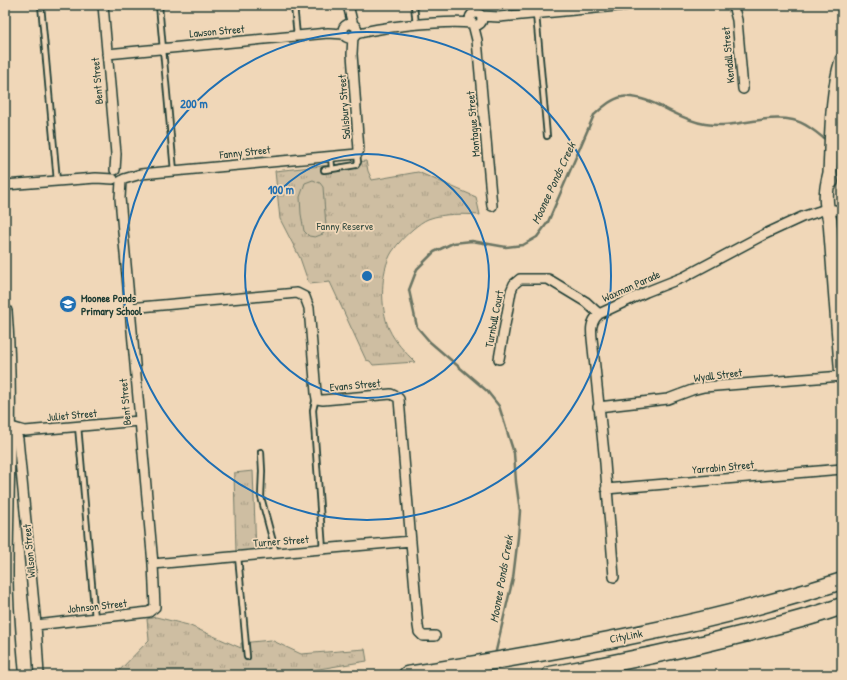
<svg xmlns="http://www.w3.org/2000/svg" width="847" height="680" font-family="'Patrick Hand',sans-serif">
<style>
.park{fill:url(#park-tufts);stroke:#767e6b}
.garden{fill:#cebea2;stroke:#767e6b}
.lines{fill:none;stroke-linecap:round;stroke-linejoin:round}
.stream{stroke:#6b7563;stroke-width:2.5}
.lane-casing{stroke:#1f3d34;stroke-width:8}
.street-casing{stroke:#1f3d34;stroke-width:12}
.secondary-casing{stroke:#1f3d34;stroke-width:16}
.highway-casing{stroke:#1f3d34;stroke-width:19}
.lane{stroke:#f0d7b8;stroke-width:4.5}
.street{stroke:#f0d7b8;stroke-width:9}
.secondary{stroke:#f0d7b8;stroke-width:13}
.highway{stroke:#f0d7b8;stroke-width:16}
.ring{fill:none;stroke:#1f6fb2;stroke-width:2}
.labels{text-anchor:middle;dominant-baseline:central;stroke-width:3.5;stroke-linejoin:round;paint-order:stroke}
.street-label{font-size:11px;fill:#1f3d34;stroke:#f0d7b8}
.park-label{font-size:11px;fill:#304a3f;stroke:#f0d7b8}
.poi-label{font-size:11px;font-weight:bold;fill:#1f3d34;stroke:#f0d7b8;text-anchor:start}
.water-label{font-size:12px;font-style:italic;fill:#324b40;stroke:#f0d7b8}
.centre{fill:#1f6fb2;stroke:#f0d7b8;stroke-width:2}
.ring-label{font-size:12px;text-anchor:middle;font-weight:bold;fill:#1f6fb2;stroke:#f0d7b8;stroke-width:3.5;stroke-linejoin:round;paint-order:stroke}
</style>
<defs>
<pattern id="park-tufts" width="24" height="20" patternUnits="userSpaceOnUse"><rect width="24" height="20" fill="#cebea2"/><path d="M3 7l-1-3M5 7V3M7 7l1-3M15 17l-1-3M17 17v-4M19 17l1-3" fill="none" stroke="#a79c85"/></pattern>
</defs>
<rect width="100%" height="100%" fill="#f0d7b8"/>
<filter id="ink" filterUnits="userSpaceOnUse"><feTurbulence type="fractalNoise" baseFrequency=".025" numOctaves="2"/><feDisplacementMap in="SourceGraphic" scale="8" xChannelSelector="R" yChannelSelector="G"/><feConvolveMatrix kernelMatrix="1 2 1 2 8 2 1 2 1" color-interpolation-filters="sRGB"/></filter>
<g filter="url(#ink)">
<path class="park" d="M841,160L842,161V203L838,202Z
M366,161L368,171L372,180L418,172L476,197L480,215C463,214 444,213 428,219C423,221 418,225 413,229C406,235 398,243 392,252C380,272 380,307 389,329C395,342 405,352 415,362L373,365L370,361L366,360L330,282L309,284L300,258L280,219L275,171Z
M253,471L256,552L236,553L234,473Z
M156,617L188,625L241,648V643L271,640L301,654L365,649L367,661L283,675H115L149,640L147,619Z"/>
<path class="garden" d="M313,180L320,183L323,187L326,226L323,234L315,237L309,236L304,231L301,214L300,197L305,183Z"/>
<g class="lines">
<path class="stream" d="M836,147L842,152
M495,655L513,578L518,537L520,511L516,482L514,453L499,406L487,391L430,342L417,327L409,290L417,269L434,252L453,243L472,241L506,247L523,245L537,237L548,222L594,115C602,108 611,99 622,97C625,96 628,97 631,97C658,100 679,120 705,124C735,129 764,114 793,120C806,123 817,133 827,141
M490,675L492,666"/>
<g class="lane-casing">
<path id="lane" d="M41,5L57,181
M159,5L174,171
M294,5L297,36
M414,5L416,25
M536,14L547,136
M331,156L332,169L356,165L358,162L357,154
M324,170L332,169
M316,397L313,410L323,550
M78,426L95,619
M261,452L262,471L261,497L276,553
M238,556L247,657"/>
</g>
<g class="street-casing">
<path id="street" d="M103,5L116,154L115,170
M348,5L353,25
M733,5L737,20L743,89
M470 19a6 6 0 1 1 12 0a6 6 0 1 1-12 0Z
M481,16L499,17L628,5
M473,24L477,40L492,206
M343 31a7 7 0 1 1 14 0a7 7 0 1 1-14 0Z
M356,34C373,29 391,27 409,25C430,23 450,21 471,23
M107,54L328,33L344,34
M124,179L141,174L357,154L359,150L352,54L353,36
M5,185L96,178L113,179
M129,308L297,293L305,297L309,308L316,393L317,399L323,400L391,394L397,397L399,399L418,626L419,632L423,636H435
M499,359L511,291L514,284L520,279H548L586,302L599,314
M598,407L668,399L692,390L704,387L842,376
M11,427L25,431L139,421
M14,428L18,439L36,625L39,675
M606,489L842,469
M153,564L411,541
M614,577L605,463L593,348C592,334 588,324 599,314L646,292L684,277L763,235L802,217L826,209L842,211
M36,625L149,612L155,607L153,564L120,198L121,181"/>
</g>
<g class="secondary-casing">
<path id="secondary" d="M830,173C825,192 825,202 830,221L842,378
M831,182L830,173C832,136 831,96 842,60
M5,311C12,399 6,487 6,575C6,608 9,642 12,675"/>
</g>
<g class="highway-casing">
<path id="highway" d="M407,675C553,652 701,627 842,581
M550,675C618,663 685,649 752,632C782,624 813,617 842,606"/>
</g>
<use href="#lane" class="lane"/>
<use href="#street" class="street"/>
<use href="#secondary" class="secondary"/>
<use href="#highway" class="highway"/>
</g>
</g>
<g class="ring">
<circle cx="367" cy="276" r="122"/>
<circle cx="367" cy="276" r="244"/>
</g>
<defs>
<g id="school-disc" transform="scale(0.9)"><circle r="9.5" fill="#1f6fb2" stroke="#f0d7b8"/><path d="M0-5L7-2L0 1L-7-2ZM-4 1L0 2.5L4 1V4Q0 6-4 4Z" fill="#fff"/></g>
</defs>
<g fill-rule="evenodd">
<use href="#school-disc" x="68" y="304"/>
</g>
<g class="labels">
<g class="street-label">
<text transform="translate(217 31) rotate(-5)">Lawson Street</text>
<text transform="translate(728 55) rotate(-95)">Kendall Street</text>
<text transform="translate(97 81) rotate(-95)">Bent Street</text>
<text transform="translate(344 107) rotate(-94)">Salisbury Street</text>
<text transform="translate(473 124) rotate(-95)">Montague Street</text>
<text transform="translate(245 152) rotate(-6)">Fanny Street</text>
<text transform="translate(631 286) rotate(-24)">Waxman Parade</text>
<text transform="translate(494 319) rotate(-79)">Turnbull Court</text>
<text transform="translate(718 375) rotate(-7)">Wyall Street</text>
<text transform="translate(355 385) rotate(-5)">Evans Street</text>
<text transform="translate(125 402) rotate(-95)">Bent Street</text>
<text transform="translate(72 415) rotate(-5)">Juliet Street</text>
<text transform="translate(723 467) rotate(-5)">Yarrabin Street</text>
<text transform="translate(281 541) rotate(-4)">Turner Street</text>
<text transform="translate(29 551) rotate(-95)">Wilson Street</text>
<text transform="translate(97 606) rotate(-6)">Johnson Street</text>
<text transform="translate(626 636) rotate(-11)">CityLink</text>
</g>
<g class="park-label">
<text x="345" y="226">Fanny Reserve</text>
</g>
<g class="poi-label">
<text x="81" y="298">Moonee Ponds<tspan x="81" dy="13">Primary School</tspan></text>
</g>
<g class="water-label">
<text transform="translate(553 183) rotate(-65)">Moonee Ponds Creek</text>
<text transform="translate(501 579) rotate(-80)">Moonee Ponds Creek</text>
</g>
</g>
<circle cx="367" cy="276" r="6" class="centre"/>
<g class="ring-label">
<text x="194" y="108">200 m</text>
<text x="281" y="194">100 m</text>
</g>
<rect width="847" height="680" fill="none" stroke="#f0d7b8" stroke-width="20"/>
<rect x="10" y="10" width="827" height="660" fill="none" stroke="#1f3d34" stroke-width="1.5" filter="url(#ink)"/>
</svg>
